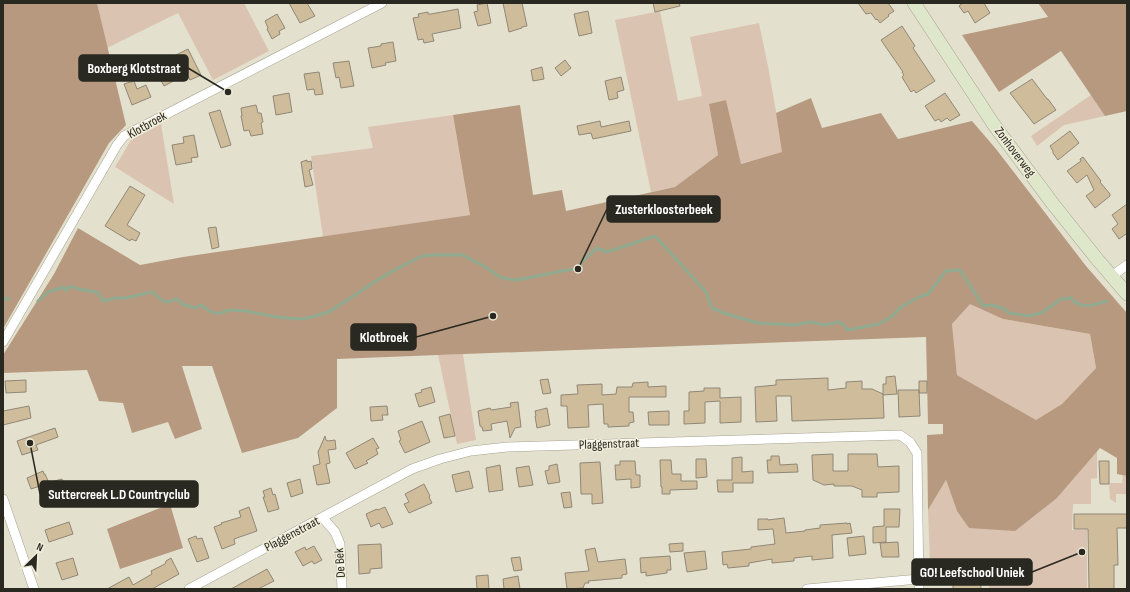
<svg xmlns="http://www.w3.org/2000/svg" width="1130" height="592" font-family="'Sofia Sans Condensed',sans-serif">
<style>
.green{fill:#dbc3b1}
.forest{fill:#b79980;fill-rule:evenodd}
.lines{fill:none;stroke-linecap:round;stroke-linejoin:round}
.stream{stroke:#90ab8f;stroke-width:3}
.building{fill:#cfbc9a;stroke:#908777}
.street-casing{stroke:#a4a290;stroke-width:10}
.secondary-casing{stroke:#a4a290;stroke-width:14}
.street{stroke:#fff;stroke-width:9}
.secondary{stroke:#dfe7cb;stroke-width:13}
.labels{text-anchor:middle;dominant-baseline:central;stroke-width:3;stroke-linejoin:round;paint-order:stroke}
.street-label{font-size:13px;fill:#292821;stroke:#f0eeda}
.leader{fill:none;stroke:#292821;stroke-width:1.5}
.callout-dot{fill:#292821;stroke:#f0eeda;stroke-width:1.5}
.callout{fill:#292821;stroke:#292821;stroke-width:1.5}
.callout-label{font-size:14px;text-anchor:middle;font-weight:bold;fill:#fff}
</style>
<rect width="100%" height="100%" fill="#e3e1cd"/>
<path class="green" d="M97,3H244L269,51L213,80L178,13L107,48Z
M660,11L678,101L702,96L690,37L759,23L768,66L783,152L740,164L726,100L709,104L718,155L676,187L651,192L615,20Z
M1091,95L1105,116L1064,125L1037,146L1031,136Z
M453,115L470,215L323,237L311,156L373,148L368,127Z
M161,124L174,204L115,167L131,140Z
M970,303L1003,319L1090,334L1096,368L1062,404L1036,420L957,375L952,324Z
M463,354L476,440L457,444L438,355Z
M1097,451V478L1091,479V504H1073L1072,530H1087V589H989V571H982V561L930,564L928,510L946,480L957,511L1057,498Z
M1123,475L1127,476V503H1126V494H1116V503L1110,499L1109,483H1122Z"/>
<path class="forest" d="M3,3H97L126,125L109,143L3,329Z
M1038,3H1127V111L1105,116L1061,51L999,92L962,35L1048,17Z
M811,98L822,128L881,113L898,139L972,121L996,149L1086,266L1127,313V476L1117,474V458L1100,448L1057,498L1015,531L969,528L957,511L946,480L928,510L927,435L943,434V424H928L926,337L438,355L337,359V408L298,438L242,453L212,366H182L202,429L175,439L168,422L132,433L123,403L99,401L87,370L3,373V355L54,274L78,228L140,265L183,257L470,215L453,115L520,105L533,195L562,190L566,211L675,187L718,155L709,104L726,100L741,164L782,152L776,113ZM970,304L1003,319L1090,334L1096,368L1062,404L1036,420L957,375L952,324Z
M170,504L183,548L120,569L107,529Z"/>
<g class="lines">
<path class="stream" d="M3,298L9,299
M38,301L48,292L64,287L65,291L69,287H74L78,289L96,292L99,294L103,301L115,298H126L152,292C158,295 160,302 167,302C170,301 174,300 177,299L182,304L195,308L201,305L208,310L214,313H222L229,310L246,311L277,317L299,319L308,318L329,312L376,281L391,272L418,258L422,256L433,255H463L487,268L500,277L507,279L517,280L567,270L578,269L583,260L597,248L607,252L655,236L706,292L712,308L724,313L740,318L758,323L795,325L811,322L825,325L839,322L844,325L847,330L879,324L891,317L901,307L919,297L928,294L946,271L960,270L983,306L992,305L1005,309L1009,313L1029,316L1043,312L1061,299L1071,298C1080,310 1094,305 1107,301"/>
</g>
<path class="building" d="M289,3H307L315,16L300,23Z
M487,3L491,23L478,26L474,12L478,11L477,5Z
M503,3H522L527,26L522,27V28L509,32Z
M653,3H679L680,6L655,12Z
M858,3H888L894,11L888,15L889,16L880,23L877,19L876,20L871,13L866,14Z
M963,3H984L990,13L975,23L968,11L964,13L959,6Z
M458,9L461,28L432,34L434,41L424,43L423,39L418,40L413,18L419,17L418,14L428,12V14H431Z
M588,11L592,33L579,36L574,14Z
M277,14L285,28L279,31L280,34L272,39L267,29L268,28L265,21Z
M902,26L915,46L913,48L935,81L916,93L914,90L911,92L902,77L904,75L902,72H903L881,40Z
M393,42L396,61L385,63L386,65L372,68L368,48L381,46V44Z
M188,49L201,75L190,80L187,74L164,86L152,64L163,58L164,61Z
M565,60L571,68L561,76L555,68Z
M349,61L354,86L341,88L339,77L336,78L333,63Z
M542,67L544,79L533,81L531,70Z
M319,72L323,94L315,95L314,89L307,90L304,74Z
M621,77L624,90L617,92L618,98L609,100L605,81Z
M1032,79L1047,99H1048L1056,110L1034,124L1010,93Z
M134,81L137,89L146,85L151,97L132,105L124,84Z
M289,93L292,112L276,115L273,96Z
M945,93L960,115L950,121L947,118L941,122L939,119L935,121L925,106Z
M256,105L258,113H261L263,122L261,123L263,134L251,136L249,130L244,131L241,116H242L241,108Z
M220,110L231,145L221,148L209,113Z
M600,121L601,127L629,121L631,131L593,139L591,133L579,135L577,126Z
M1070,131L1079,143L1058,160L1053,153V151L1050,146Z
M194,135L198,157L191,158L192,162L176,165L172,145L184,143L183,137Z
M1083,157L1101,181L1100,182L1110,194V196L1095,208L1086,196L1094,190L1087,175L1077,183L1067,171L1081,161L1080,159Z
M307,160V162L311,161L312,169L309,170L313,185L305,187L301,162Z
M130,186L145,195L127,225L140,233L136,241L131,239L130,241L105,226Z
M1127,204V236L1126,234L1119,239L1112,229L1118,224L1112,215Z
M216,227L219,247L212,249L208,228Z
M895,376L897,394L883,395L884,418L792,421L791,396H776L777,421L756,422L755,387L776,385V380L828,378V390L846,388V382L862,381V389H872L883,394V395V384H886V377Z
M548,379L551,393L543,394L540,380Z
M26,380V392L6,393L5,381Z
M919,381H927V393H919Z
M648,382V387L666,386V397H629V412H633L634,422L629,423V426L608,427V424H604L603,404L588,405L589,427L568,428L567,406H561V395L578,394L577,385L602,384V395L616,394L617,387H632L633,383Z
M431,387L435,402L419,407L415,394L422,392L421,390Z
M704,388H720V398L741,397V422L720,423V401L705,402V423L684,424V411H689V392L704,391Z
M898,390H919L920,416L899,417Z
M518,402L521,427L515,428L510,438L507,421L491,424L492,430L483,431L482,427L480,426L478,411L490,408L491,410L511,407L510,403Z
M29,406L31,418L3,425V411Z
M387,406L388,415H382L383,420L371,421L370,407Z
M547,408L550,425L537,428L535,416H536L535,411Z
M669,411V425H649L648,412Z
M450,414L455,436L444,438L439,417Z
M422,421L430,442L405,453L399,441L401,440L398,431Z
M55,428L58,437L36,445L38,450L22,455L17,441Z
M325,436L326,440L328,441L335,440L336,449L328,450L330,463L326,464L330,483L317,485L313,466L320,464L318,452Z
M373,438L379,448L376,449L378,454L366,461L368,463L355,469L346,453Z
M833,454V471H848V454H877L878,467L899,466V492L877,493V497H862V490L852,486H834V484L824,485L813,480L812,455Z
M771,456H779L780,465L797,464L798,472L768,473L767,460H771Z
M742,457V472L753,471V483H733V492H718L717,480H732V458Z
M696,459H706L707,477L696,478Z
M660,460H671L672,474H681V481H697V489L670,490V494H662V487H661Z
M620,461H635L636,475H640V487L631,488V479L616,480L615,465H620Z
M1099,461H1109V484H1100Z
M600,462L603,503L592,504V494H581L580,463Z
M557,464L560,482L548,484L545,471L549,470V466Z
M500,465L503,490L489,492L486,468Z
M529,466L533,485L519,487L516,468Z
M43,471L44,474H45L49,483L31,489L27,478Z
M469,471L473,488L456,492L452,475Z
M62,479L65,486L54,490L51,482Z
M300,479L303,493L291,497L287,483Z
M424,484L430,496L429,497L432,503L409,513L404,504L409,502L405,494Z
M271,488L273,495L275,494L279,509L268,512L263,497H265L263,491Z
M570,492L572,507L564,508L561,493Z
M249,507L257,531L234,539L235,544L222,549L214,527L222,524L221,523L241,517L239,511Z
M385,507L393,524L382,528L379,523L371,527L366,514L377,509L378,510Z
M884,509H900L899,527H886V542L873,543V527L884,526Z
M1074,514H1127V528H1117L1118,565H1114V589H1089L1088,529H1074Z
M784,518L786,533L805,531V530L820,528V525L847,523V524L850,523L852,533L832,535L833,558L812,560V556L794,558V561L772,563V559L749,563V566L728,568L727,564L723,565L722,552L751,549V547L775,544L773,529L758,530V519H768V520Z
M69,522L73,534L49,542L45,530Z
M196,536L197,539L202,538L209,558L197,562L188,539Z
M864,536L866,554L849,556L847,538Z
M898,542L899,557H882L880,543Z
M683,543V551L670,552L669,544Z
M381,544L382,568L370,569V573L359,574L358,545Z
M314,546L322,560L314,564L312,561L303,566L295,552L305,547L306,550Z
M595,548L598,562L625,559L627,574L622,575V578L588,581L589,583H585L583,588L567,589L565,573L589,571L585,550Z
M705,551L707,569L687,572L684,553Z
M670,556L671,570H667V573L646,576V572L641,573L640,558Z
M520,557L522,570L514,571L511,558Z
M73,558L78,575L62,580L56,563Z
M171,558L179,574L152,589H107L129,577L133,585L152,574L151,571L165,564L166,561Z
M980,563L981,589H953V574L958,573V564Z
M267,569L274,581L258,589H231Z
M488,575L489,589H477L476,576Z
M518,576L520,589H504L503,579Z"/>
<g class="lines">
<g class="street-casing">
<path id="street" d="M1112,276L1127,265
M3,342L117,145L124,136L382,3
M3,499L34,589
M323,518L335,532L340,544L342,589
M189,589L412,469L440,459L471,451L507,447L900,435L910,442L917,453L919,589
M807,589L919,579"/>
</g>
<g class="secondary-casing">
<path id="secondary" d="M914,3L994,125L1053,204L1097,259L1127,294"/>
</g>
<use href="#street" class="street"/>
<use href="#secondary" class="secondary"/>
</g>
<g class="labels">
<g class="street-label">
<text transform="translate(147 125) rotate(-29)">Klotbroek</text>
<text transform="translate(1015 152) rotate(53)">Zonhoverweg</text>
<text transform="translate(609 444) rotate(-2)">Plaggenstraat</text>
<text transform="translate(292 534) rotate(-28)">Plaggenstraat</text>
<text transform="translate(340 563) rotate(-94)">De Bek</text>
</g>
</g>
<path class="leader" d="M228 92L188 68M578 269L607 209M493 316L416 337M30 443L40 494M1082 552L1032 572"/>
<g class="callout-dot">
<circle cx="228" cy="92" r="4"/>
<circle cx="578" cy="269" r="4"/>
<circle cx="493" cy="316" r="4"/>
<circle cx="30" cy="443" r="4"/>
<circle cx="1082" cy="552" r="4"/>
</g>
<g class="callout">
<rect x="79" y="55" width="109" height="26" rx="4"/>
<rect x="607" y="196" width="113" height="26" rx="4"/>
<rect x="351" y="324" width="65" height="26" rx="4"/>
<rect x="40" y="481" width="158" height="26" rx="4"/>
<rect x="912" y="559" width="120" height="26" rx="4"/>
</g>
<g class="callout-label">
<text x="134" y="73">Boxberg Klotstraat</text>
<text x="664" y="214">Zusterkloosterbeek</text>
<text x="384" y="342">Klotbroek</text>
<text x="119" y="499">Suttercreek L.D Countryclub</text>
<text x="972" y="577">GO! Leefschool Uniek</text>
</g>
<rect width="1130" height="592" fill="none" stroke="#292821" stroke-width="8"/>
<g transform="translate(36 556) rotate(24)" stroke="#f0eeda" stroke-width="3" paint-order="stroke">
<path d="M0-3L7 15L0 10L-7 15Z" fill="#292821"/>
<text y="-6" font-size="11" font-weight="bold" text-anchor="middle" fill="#292821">N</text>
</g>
</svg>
